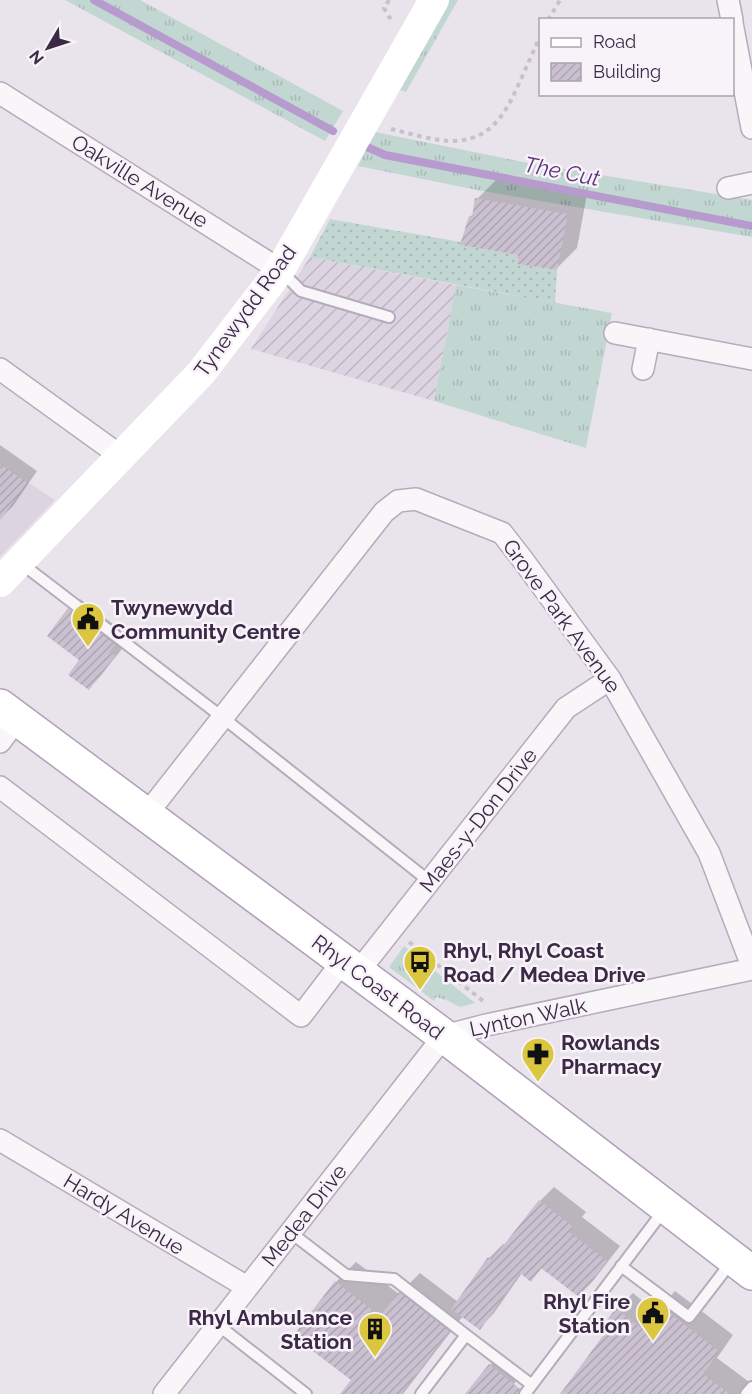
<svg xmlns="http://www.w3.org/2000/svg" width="752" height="1394" font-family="Raleway,sans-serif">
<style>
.built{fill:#ddd4e1}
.industrial{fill:url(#industrial-furrows)}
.grass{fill:url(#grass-tufts)}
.garden{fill:url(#garden-dots)}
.shadow{fill:#0003}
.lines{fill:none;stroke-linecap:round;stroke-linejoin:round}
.stream{stroke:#b79bcf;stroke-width:8}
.building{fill:url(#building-hatch)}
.lane-casing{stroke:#b5abba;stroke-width:14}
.street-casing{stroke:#b5abba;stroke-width:24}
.primary-casing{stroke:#b0a1b9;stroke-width:36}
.path{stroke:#c8c1cb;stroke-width:4;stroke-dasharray:4.5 4.5;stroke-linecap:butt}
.lane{stroke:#f9f6fa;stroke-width:10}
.street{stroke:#f9f6fa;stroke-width:21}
.secondary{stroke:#fff;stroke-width:30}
.primary{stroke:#fff;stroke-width:33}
.labels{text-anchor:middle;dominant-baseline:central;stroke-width:5;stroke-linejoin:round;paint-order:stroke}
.street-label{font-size:21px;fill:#3c2946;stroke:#f7f3f9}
.poi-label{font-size:21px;font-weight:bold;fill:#3c2946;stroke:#f7f3f9;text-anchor:start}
.water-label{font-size:22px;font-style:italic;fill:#5d2f7e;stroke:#f7f3f9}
</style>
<defs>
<pattern id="industrial-furrows" width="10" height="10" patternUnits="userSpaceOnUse" patternTransform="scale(1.5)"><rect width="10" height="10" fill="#ddd4e1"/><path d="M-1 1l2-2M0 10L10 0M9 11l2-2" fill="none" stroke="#bfb6c2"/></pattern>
<pattern id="grass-tufts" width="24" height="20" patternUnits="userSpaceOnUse" patternTransform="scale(1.5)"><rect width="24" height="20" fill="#c3d7d2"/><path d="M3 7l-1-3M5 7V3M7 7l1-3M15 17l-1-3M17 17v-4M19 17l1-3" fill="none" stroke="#a8b9b6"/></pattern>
<pattern id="garden-dots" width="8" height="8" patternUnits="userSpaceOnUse" patternTransform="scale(1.5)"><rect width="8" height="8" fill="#c3d7d2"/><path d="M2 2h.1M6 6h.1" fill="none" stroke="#a8b9b6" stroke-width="1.8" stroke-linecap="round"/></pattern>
<pattern id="building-hatch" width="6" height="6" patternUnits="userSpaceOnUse" patternTransform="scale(1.5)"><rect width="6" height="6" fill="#cac0d0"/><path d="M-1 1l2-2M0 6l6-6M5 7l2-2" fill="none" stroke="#aea5b4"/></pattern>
</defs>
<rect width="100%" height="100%" fill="#e9e3ec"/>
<path class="built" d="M0,464L55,500L0,557Z"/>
<path class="industrial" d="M310,257L456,285L434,401L251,349Z"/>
<path class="grass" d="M65,0H140L343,111L325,141Z
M446,0H458L406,92L400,90Z
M375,132L523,162L752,200V237L482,191L358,166Z
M456,285L612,313L586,448L434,401Z
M404,946L475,1003L460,1007L446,1000L436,997L434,1001L389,967Z"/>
<path class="garden" d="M330,219L461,242V245L518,255L517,264L557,270L555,303L310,257Z"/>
<path class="shadow" d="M497,179L587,194L577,248L556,269L520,253L470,217L474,213L476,200Z
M0,445L37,471L13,506L2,517L0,516Z
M80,599L125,633L119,641L125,645L99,678L89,688L69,609Z
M554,1187L586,1212L582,1217L620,1246L593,1281L579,1295L543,1267L531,1280L522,1273L494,1313L480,1328L463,1316L403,1394H342L353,1379L336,1282L356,1262L399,1294L420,1273L458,1302L489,1258L503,1244L506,1245L540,1201Z
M675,1291L733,1335L717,1358L752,1384V1394H568L607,1333L602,1330L617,1309L633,1293L656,1312Z
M501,1354L523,1372L506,1394H466L490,1365Z"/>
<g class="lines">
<path class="stream" d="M94,0L333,131
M367,147L385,155L752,226"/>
</g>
<path class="building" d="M475,198L568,214L557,270L517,264L518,255L460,245L469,216L472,217Z
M0,464L27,482L0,521Z
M68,608L115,645L109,652L115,656L89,690L68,675L79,660L47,636Z
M539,1200L573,1227L569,1232L607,1261L579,1297L541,1268L531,1282L520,1273L480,1330L451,1309L488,1257L492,1260Z
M335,1281L380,1316L399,1292L449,1331L401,1394H340L351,1380L293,1336Z
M659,1305L719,1351L703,1374L730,1394H560L605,1333L600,1330L616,1308L641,1328Z
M489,1364L520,1389L518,1394H465Z"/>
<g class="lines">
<g class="lane-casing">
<path id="lane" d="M282,272L301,291L389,317
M22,564L222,717L429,881
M290,1232L346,1275L394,1279L466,1335L421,1394
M621,1266L689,1317L732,1261
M218,1325L306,1394
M466,1335L532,1385
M525,1394L664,1210
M746,1394L752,1387"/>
</g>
<g class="street-casing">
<path id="street" d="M728,0L732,20
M732,23L752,128
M0,93L280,270
M728,188L752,183
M615,333L752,359
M0,369L122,457
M643,369L649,339
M0,742L17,719
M0,787L301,1016L343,961
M146,815L384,512L398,501L416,499L502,533L523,560L610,679L709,853L752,966
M358,972L566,708L610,679
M0,1140L247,1287
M164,1394L444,1036L486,1025L752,969"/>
</g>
<g class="primary-casing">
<path id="primary" d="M0,706L444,1036L752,1273"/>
</g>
<path class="path" d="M389,0L384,8L391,20
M548,20L560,0
M391,129C408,133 438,142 455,141C494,139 507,110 521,79C528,64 534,50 540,36
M409,942L483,1001"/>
<use href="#lane" class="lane"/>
<use href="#street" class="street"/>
<path class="secondary" d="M0,582L201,373L280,270L434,0"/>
<use href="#primary" class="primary"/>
</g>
<defs>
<g id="civic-pin" transform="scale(1.725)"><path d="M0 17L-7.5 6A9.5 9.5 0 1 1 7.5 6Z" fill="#dac73f" stroke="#f7f3f9"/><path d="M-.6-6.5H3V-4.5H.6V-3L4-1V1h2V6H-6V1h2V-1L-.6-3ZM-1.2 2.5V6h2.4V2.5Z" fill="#111"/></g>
<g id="bus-pin" transform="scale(1.725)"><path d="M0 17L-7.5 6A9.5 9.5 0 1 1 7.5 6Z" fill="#dac73f" stroke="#f7f3f9"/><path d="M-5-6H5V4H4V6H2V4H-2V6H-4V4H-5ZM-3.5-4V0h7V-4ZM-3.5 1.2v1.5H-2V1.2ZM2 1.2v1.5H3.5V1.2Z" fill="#111"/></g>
<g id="pharmacy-pin" transform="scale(1.725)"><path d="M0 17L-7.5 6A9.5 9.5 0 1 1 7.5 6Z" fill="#dac73f" stroke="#f7f3f9"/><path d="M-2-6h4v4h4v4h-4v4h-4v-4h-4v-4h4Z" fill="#111"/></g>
<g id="building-pin" transform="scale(1.725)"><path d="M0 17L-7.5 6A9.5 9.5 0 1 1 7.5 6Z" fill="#dac73f" stroke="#f7f3f9"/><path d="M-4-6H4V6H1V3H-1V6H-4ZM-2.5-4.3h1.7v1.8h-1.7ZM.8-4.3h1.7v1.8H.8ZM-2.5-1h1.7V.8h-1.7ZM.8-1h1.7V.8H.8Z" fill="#111"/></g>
</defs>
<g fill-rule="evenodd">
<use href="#civic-pin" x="88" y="619"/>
<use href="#bus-pin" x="420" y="962"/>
<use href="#pharmacy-pin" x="538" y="1054"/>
<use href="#civic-pin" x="653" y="1313"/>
<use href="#building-pin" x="375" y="1329"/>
</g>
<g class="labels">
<g class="street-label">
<text transform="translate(140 181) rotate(32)">Oakville Avenue</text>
<text transform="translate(245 311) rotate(-54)">Tynewydd Road</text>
<text transform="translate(562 616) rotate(54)">Grove Park Avenue</text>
<text transform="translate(478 820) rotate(-52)">Maes-y-Don Drive</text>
<text transform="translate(378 987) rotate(37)">Rhyl Coast Road</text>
<text transform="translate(528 1017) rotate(-12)">Lynton Walk</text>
<text transform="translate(124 1214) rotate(31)">Hardy Avenue</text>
<text transform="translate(304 1215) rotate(-52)">Medea Drive</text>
</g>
<g class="poi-label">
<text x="111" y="607">Twynewydd<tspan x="111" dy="24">Community Centre</tspan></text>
<text x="443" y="950">Rhyl, Rhyl Coast<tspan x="443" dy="24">Road / Medea Drive</tspan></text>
<text x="561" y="1042">Rowlands<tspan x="561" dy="24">Pharmacy</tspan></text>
<text x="630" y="1301" text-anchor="end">Rhyl Fire<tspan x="630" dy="24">Station</tspan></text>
<text x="352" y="1317" text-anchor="end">Rhyl Ambulance<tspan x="352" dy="24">Station</tspan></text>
</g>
<g class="water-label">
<text transform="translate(562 171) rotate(11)">The Cut</text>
</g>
</g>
<rect x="539" y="18" width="195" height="78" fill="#f7f3f9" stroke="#aca2b1" stroke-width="1.5"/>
<rect x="551" y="38" width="30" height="9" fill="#ffffff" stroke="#aca2b1" stroke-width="1.5"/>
<text x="593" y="48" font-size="18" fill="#3c2946">Road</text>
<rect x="551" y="63" width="30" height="18" fill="url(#building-hatch)" stroke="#aca2b1" stroke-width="1.5"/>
<text x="593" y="78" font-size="18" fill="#3c2946">Building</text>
<g transform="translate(48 48) rotate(231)" stroke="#f7f3f9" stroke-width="4.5" paint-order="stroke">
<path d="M0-4.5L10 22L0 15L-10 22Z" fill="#3c2946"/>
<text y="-9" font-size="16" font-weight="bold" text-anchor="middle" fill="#3c2946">N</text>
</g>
</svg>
